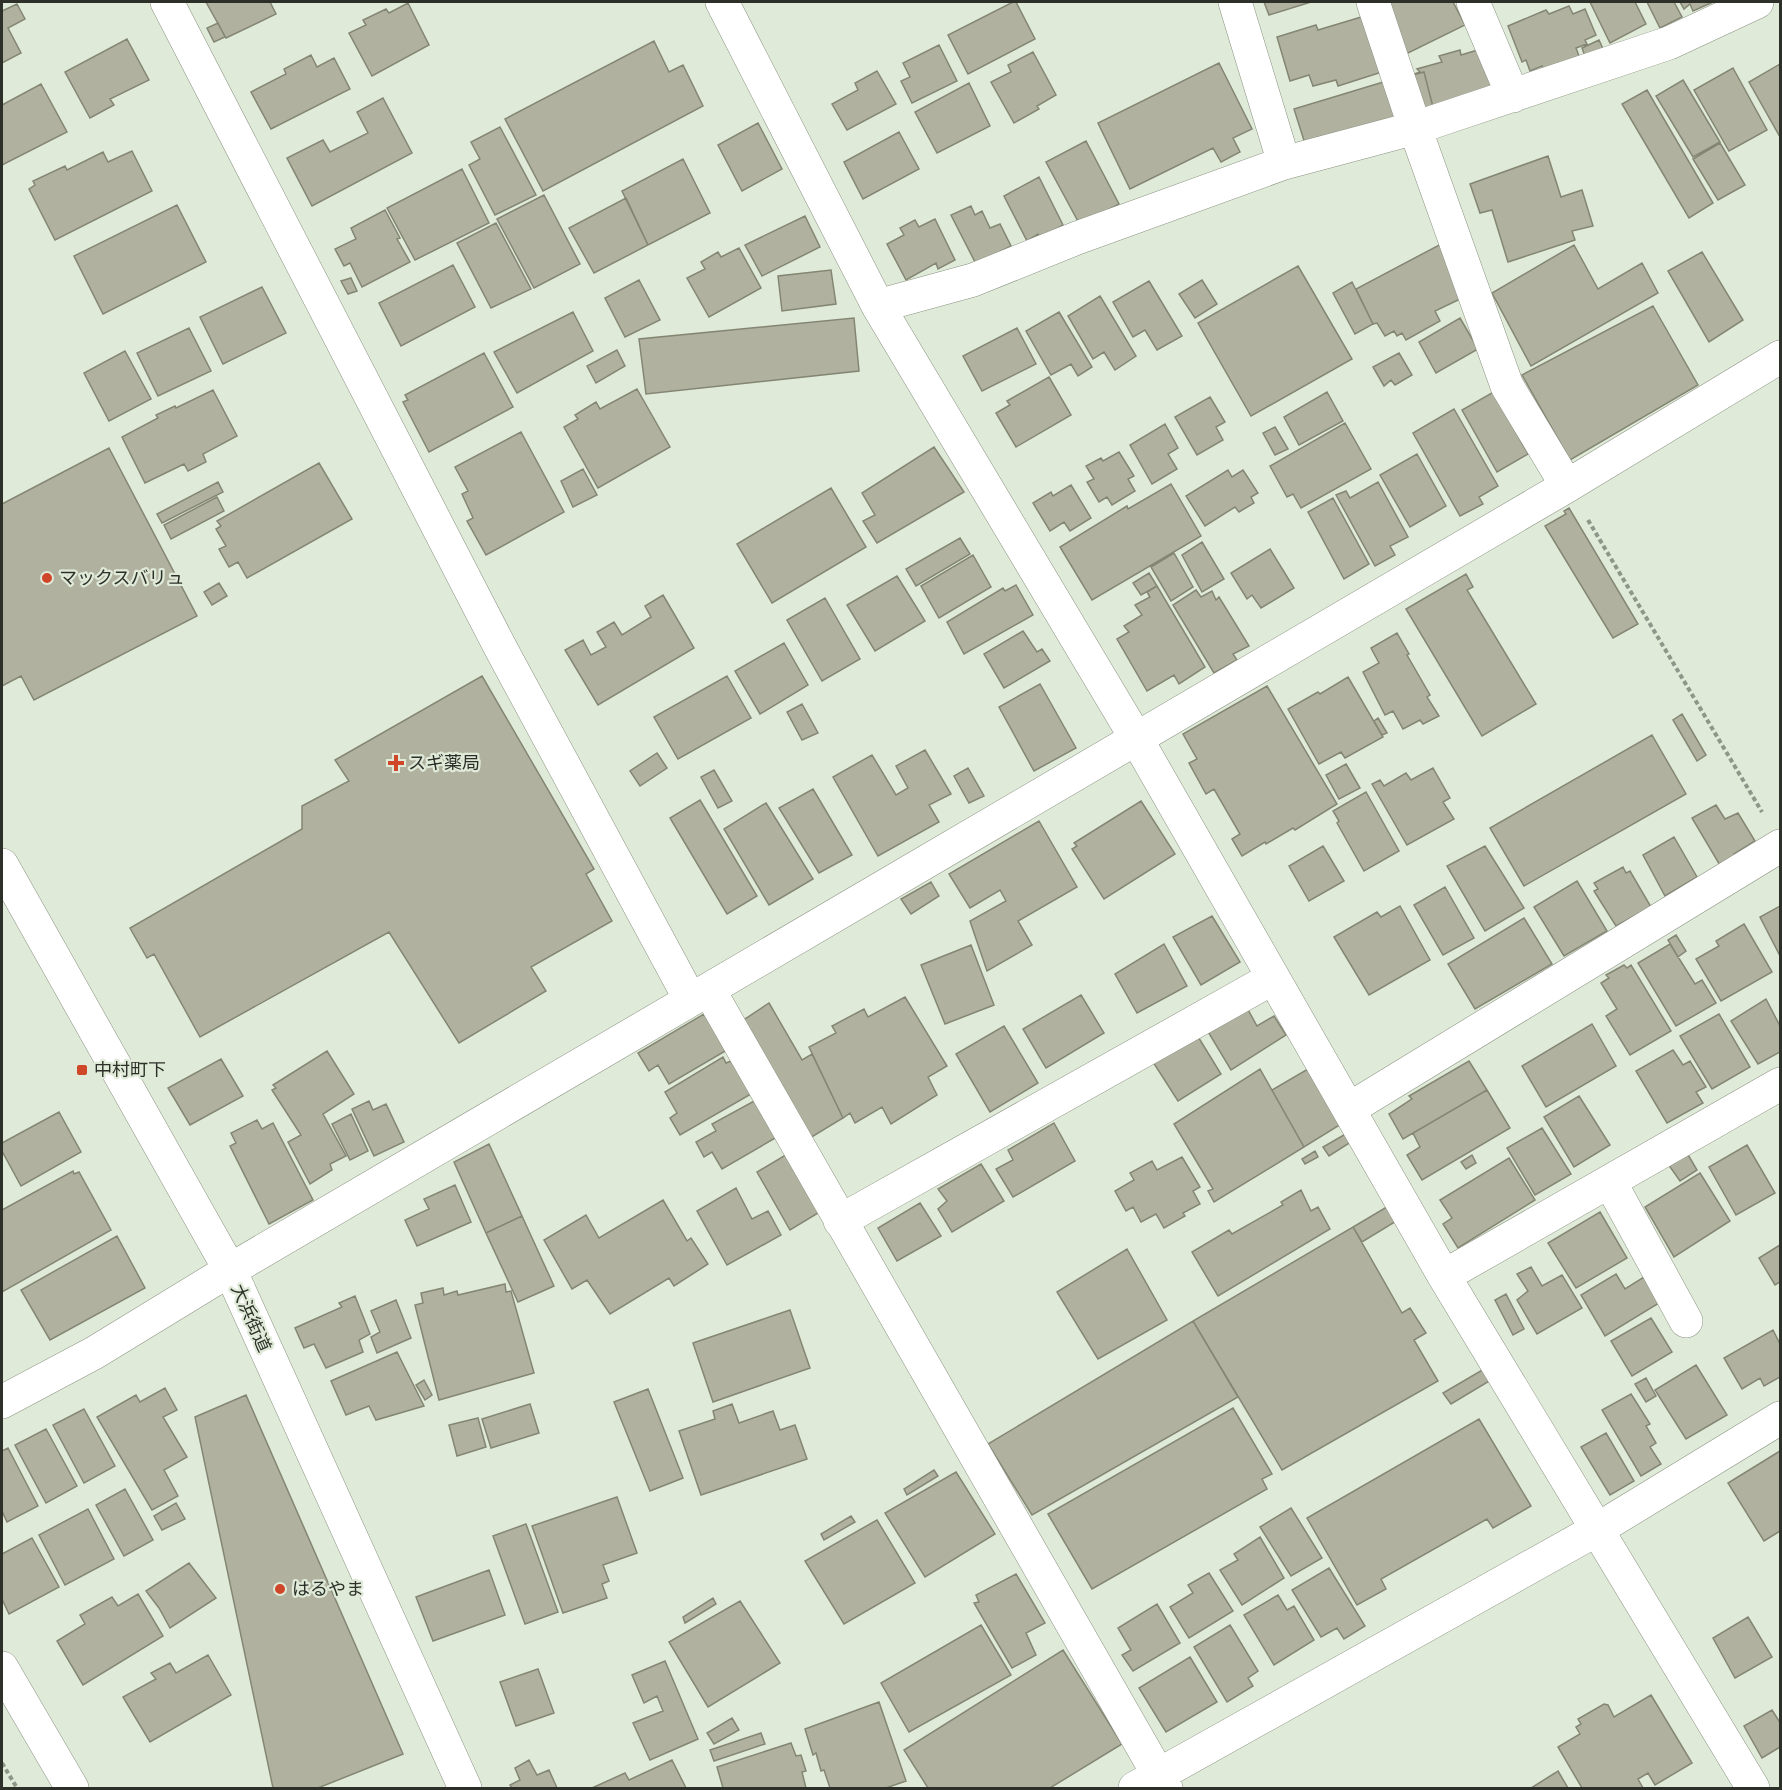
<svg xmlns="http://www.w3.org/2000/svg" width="1782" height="1790" font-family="'Fira Sans','Noto Sans JP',sans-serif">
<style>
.building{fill:#b0b29f;stroke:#848674;stroke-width:1.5}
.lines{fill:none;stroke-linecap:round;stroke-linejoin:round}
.minor-casing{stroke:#8b9484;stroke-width:34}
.tertiary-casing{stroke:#8b9484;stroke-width:34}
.path{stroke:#8e9689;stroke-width:4;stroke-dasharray:4.5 3;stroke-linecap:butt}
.minor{stroke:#fff;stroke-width:33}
.tertiary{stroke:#fff;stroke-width:33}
.poi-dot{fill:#d04628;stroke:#e0ead8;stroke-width:2}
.labels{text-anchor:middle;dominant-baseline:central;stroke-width:4.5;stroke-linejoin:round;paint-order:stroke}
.poi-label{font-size:18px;fill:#2c3029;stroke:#e0ead8;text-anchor:start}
.street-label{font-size:18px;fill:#2c3029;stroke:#e0ead8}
</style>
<rect width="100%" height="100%" fill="#e0ead8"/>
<path class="building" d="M206,2H270L276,14L226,38Z
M1013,2H1016L1035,39L968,74L948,35Z
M1264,2H1311L1269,15Z
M1387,2H1453L1465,25L1406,54Z
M1590,2H1635L1646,24L1610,43Z
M1647,2H1674L1682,17L1660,28Z
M1680,2H1713L1693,11L1690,4L1684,9Z
M408,3L429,45L372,76L349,33L366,25L363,20L386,9L389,13Z
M17,4L25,19L8,28L21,53L2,63V11Z
M1569,6L1573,14L1585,9L1596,35L1585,40L1587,44L1576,48L1579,56L1543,70L1542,66L1530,71L1526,60L1522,62L1508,26L1546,10L1549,14Z
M1368,15L1385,71L1338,86L1336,80L1313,86L1309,75L1290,81L1277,37L1316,25L1318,30Z
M218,23L225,37L214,42L207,28Z
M127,39L149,80L110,99L114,105L90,118L65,72Z
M1599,40L1605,53L1586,59L1582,48Z
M654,41L669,72L683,65L703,106L543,191L505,119Z
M939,45L957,81L912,103L901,81L910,77L903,63Z
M1481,49L1496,97L1434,111L1424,72L1409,76L1420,72L1417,69L1442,62L1439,56L1460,50L1461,55Z
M1033,52L1056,95L1037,106L1039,109L1014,123L991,82L1011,72L1008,65Z
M311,55L317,67L334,58L350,89L271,129L251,92L286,74L284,69Z
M1219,63L1252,129L1233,138L1240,152L1221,162L1213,148L1130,189L1098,123Z
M1780,64V137L1749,82Z
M1733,68L1767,130L1729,151L1694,90Z
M877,71L896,104L847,130L832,104L858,90L855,83Z
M1424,72L1434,111L1421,115L1409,76Z
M1390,80L1403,125L1308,153L1294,109Z
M1683,80L1720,142L1693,157L1656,96Z
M969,83L990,126L937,153L915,112Z
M41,84L67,132L2,165V105Z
M1647,90L1713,203L1689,218L1622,104Z
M383,98L412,153L312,206L287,158L323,140L330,152L368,133L357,112Z
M758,123L782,169L742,191L718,145Z
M500,127L536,195L495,215L469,165L480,159L471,142Z
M899,132L919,169L863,199L844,162Z
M1086,141L1119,204L1080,225L1046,162Z
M1720,143L1745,185L1718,200L1693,159Z
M132,151L152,191L55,240L29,189L35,185L33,181L65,166L67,170L103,152L108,162Z
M1548,156L1561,197L1582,190L1593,226L1572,231L1575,240L1508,262L1492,210L1480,213L1470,184Z
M683,159L710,213L648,245L622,191Z
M462,169L489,223L415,260L387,208Z
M1039,177L1063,225L1040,239L1038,234L1027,241L1004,196Z
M544,195L580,264L534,288L497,219Z
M626,198L648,245L594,273L569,228Z
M177,205L206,262L103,314L74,256Z
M971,206L975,215L982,211L990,228L1000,224L1011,246L976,264L951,215Z
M385,210L400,238L397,239L410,262L362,287L350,263L344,266L335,249L356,239L351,228Z
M805,216L820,247L762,276L745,245Z
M935,219L955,260L938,269L936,263L906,280L887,244L904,235L900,228L915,220L919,227Z
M496,223L531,289L491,308L457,243Z
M1443,243L1460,299L1435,311L1440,321L1406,340L1402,333L1397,336L1394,331L1385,336L1377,323L1373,324L1356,289Z
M1574,245L1598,289L1642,263L1658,293L1531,366L1492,293Z
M739,248L761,288L709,317L687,278L705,269L701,262L718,252L721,257Z
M1702,252L1743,320L1709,342L1668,271Z
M453,265L475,307L401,346L379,303Z
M1298,266L1352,359L1251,416L1198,323Z
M831,270L836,304L782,311L778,276Z
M351,278L357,291L348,294L341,281Z
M639,280L660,320L625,337L605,298Z
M1202,280L1217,304L1195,318L1179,294Z
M1149,281L1182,336L1157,350L1145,330L1133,337L1113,302Z
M1352,282L1373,324L1355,334L1333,293Z
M262,287L286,333L223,364L200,317Z
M1100,296L1136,356L1115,370L1104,352L1093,359L1068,316Z
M1653,306L1698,385L1570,460L1522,375Z
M573,312L593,351L517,393L494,352Z
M1059,312L1092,367L1078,376L1071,364L1051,375L1026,331Z
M854,318L859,371L646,394L639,339Z
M1460,318L1478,349L1436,373L1419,342Z
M189,328L211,371L158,396L137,353Z
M1017,328L1036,364L982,391L963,356Z
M617,350L625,366L596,383L587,366Z
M125,351L151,399L109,421L84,373Z
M484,353L513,407L429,452L403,402L408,400L405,395Z
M1399,353L1412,375L1395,385L1391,380L1384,386L1373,367Z
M1049,377L1071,415L1016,447L996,413L1010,405L1007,401Z
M637,389L670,447L598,488L564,427L578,419L575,415L596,402L600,409Z
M213,390L237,436L203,454L206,462L188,471L184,464L145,483L122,437L158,418L156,415L175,406L176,408Z
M1497,390L1508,418L1528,454L1497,472L1462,410Z
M1327,392L1343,421L1299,445L1284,417Z
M1210,397L1225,422L1216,427L1223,440L1197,455L1175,417Z
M1454,409L1498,486L1479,497L1483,504L1460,516L1413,433Z
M1345,423L1371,469L1301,508L1293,494L1287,497L1270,466Z
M1165,424L1178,448L1168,454L1177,469L1152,484L1130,445Z
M1275,427L1288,449L1275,455L1263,433Z
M521,432L564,512L486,555L467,521L473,518L462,494L468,491L455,467Z
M934,447L964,492L877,543L863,521L875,515L862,493Z
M109,448L197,616L34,700L21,676L2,686V504Z
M1119,452L1134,476L1128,479L1135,491L1112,505L1107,497L1099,502L1087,482L1094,479L1086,466L1101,458L1103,461Z
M1417,454L1446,506L1410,527L1380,475Z
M319,463L352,519L247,578L238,562L229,567L219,549L226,546L216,529L221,526L217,521Z
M583,469L597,495L573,507L561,481Z
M1228,470L1232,477L1243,470L1258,493L1251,497L1254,503L1239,512L1235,507L1205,526L1186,496Z
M218,482L223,492L162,523L157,514Z
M1378,482L1408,537L1390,546L1395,555L1375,566L1336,495L1346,491L1350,498Z
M1171,484L1201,536L1092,600L1060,547L1127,506L1128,509Z
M1071,485L1091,518L1070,531L1064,522L1050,531L1033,503L1051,492L1053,496Z
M831,488L866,547L772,603L737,544Z
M217,497L224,511L171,539L164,525Z
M1333,498L1369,564L1344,579L1308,512Z
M1569,508L1638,624L1613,638L1545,526L1566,514L1564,511Z
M960,538L970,554L916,586L906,569Z
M1202,542L1224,579L1202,592L1182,555Z
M1270,549L1294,588L1261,608L1252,595L1247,599L1231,573Z
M1174,553L1193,587L1171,601L1151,567Z
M973,555L991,587L939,618L921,586Z
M1149,573L1157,586L1141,595L1133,583Z
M1466,574L1473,587L1467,590L1536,704L1482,736L1406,609Z
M897,576L925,621L875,651L847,605Z
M219,583L227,596L212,605L204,592Z
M1016,585L1033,615L964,654L947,622L1003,588L1005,591Z
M1157,586L1205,667L1179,684L1174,675L1147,691L1117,639L1129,632L1124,626L1142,615L1135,605L1150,597L1147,592Z
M1196,590L1201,597L1212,591L1216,600L1219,597L1249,646L1233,654L1237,660L1214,673L1173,605Z
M663,595L694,648L598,705L565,650L583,640L591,655L606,647L597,632L614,622L622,635L651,617L645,606Z
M825,598L860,659L822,681L787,620Z
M1023,631L1037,652L1042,649L1050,661L1004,688L984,654Z
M1397,633L1409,654L1407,655L1430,695L1427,697L1439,716L1423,724L1420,720L1403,729L1393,711L1385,715L1363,672L1379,663L1371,648Z
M784,643L808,685L760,714L735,671Z
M482,676L594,869L586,874L612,921L531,967L546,991L459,1043L389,932L200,1037L154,954L147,958L130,928L302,829V806L349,781L335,760Z
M727,676L751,718L678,759L654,717Z
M1348,677L1383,737L1345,758L1341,752L1319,764L1288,709L1318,692L1320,694Z
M1040,684L1076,748L1034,771L999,707Z
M1267,686L1337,804L1295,830L1293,828L1266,844L1265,842L1242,856L1232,839L1240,834L1214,789L1206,794L1189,763L1197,759L1183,734Z
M802,704L818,733L802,740L787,712Z
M1682,714L1706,755L1697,761L1673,720Z
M1378,718L1387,733L1382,735L1374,721Z
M1652,735L1686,794L1524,886L1490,828Z
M925,750L951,794L929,805L939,822L878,856L833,777L872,755L896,795L908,788L896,766Z
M657,753L667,768L640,786L630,771Z
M1346,764L1360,788L1339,799L1326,775Z
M968,768L984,796L969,803L954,776Z
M1433,768L1450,798L1443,802L1454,819L1407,845L1372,784L1380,780L1384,786L1406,773L1411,780Z
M714,770L732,801L718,808L701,777Z
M813,789L852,855L819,873L779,808Z
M1366,792L1399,851L1364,871L1337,823L1339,821L1333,811Z
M700,800L757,896L727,914L670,818Z
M1141,801L1175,854L1104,899L1072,849L1077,846L1074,843Z
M766,803L813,879L769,905L724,829Z
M1716,805L1725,819L1738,813L1755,841L1734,854L1737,858L1721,867L1692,818Z
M1039,821L1077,887L1018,921L1032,945L987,971L970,921L1006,901L1000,890L970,908L949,874Z
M1674,837L1697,877L1665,896L1643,855Z
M1323,846L1344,881L1309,901L1289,866Z
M1485,846L1524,908L1485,931L1447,866Z
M1623,867L1626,873L1630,871L1651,907L1616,926L1594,891L1598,889L1594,883Z
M1577,881L1607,931L1564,956L1534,907Z
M931,882L939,896L911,914L901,899Z
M1445,887L1474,938L1443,955L1414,905Z
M1400,906L1430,960L1369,995L1334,937L1377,912L1381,917Z
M1780,906V956L1760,917Z
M1212,916L1240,962L1201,985L1173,937Z
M1524,918L1552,964L1475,1009L1448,964Z
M1744,924L1772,972L1721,1001L1696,959L1719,946L1716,941Z
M1676,935L1686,951L1678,957L1668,940Z
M1164,944L1187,986L1137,1013L1115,974Z
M1670,944L1695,984L1702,980L1716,1003L1676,1026L1638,963Z
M971,945L994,1005L945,1024L921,965Z
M1624,965L1627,968L1631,965L1671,1031L1630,1055L1606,1016L1617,1009L1601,983L1609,978L1606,975Z
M1081,995L1104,1033L1046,1068L1023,1029Z
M905,997L947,1066L928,1077L937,1095L891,1124L882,1107L855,1123L850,1113L843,1118L809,1047L836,1033L832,1026L864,1009L868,1017Z
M1766,999L1780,1026V1052L1758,1064L1731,1021Z
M769,1003L802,1060L812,1054L843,1118L810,1138L742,1021Z
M1246,1006L1257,1026L1274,1016L1286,1035L1231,1070L1207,1030Z
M704,1014L727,1050L669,1084L658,1065L649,1071L638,1053Z
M1719,1014L1750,1067L1712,1089L1680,1036Z
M1592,1024L1616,1066L1546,1107L1522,1066Z
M1004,1026L1038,1083L990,1112L956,1054Z
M1197,1035L1221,1074L1178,1101L1153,1062Z
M1673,1050L1683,1065L1690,1061L1706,1087L1696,1092L1703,1103L1667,1123L1636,1071Z
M327,1051L354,1094L323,1114L346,1156L330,1164L332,1170L310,1184L288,1142L301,1135L272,1090L276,1088L273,1085Z
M723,1057L726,1063L731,1061L751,1094L680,1135L670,1118L677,1113L665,1092Z
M221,1059L243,1096L190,1125L168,1088Z
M1469,1061L1487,1090L1403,1139L1389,1114L1412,1099L1409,1096Z
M1313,1066L1346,1121L1304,1147L1272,1090Z
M1260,1069L1304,1147L1214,1202L1208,1191L1213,1189L1174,1124Z
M1487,1090L1510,1128L1422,1180L1407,1155L1420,1147L1413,1133Z
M1579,1096L1610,1145L1574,1167L1544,1117Z
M756,1100L777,1137L722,1169L712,1152L704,1157L696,1142L716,1131L712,1124Z
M369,1101L373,1110L386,1104L404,1142L374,1156L352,1109Z
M59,1112L81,1152L21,1186L2,1151V1143Z
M351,1114L368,1151L350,1160L332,1124Z
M257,1120L262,1129L273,1123L313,1200L269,1224L230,1146L236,1143L231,1133Z
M1054,1123L1075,1161L1013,1197L996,1169L1013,1160L1008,1150Z
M1542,1128L1571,1174L1535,1195L1507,1148Z
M1349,1132L1354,1140L1329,1156L1323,1147Z
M489,1144L522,1216L486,1233L454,1162Z
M1747,1145L1775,1193L1736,1215L1709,1167Z
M1315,1151L1318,1157L1305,1164L1302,1159Z
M789,1153L823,1210L790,1230L757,1172Z
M1687,1153L1697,1170L1680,1181L1668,1164Z
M1472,1155L1476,1163L1466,1169L1461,1162Z
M1182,1157L1200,1187L1193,1191L1200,1204L1183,1213L1185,1216L1164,1228L1156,1214L1141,1222L1133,1207L1126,1211L1115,1191L1134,1180L1130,1173L1152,1161L1157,1170Z
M1509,1158L1535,1200L1458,1248L1443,1224L1452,1218L1440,1200Z
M981,1164L1004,1201L952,1232L938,1209L947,1201L938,1189Z
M73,1171L74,1174L79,1172L111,1230L2,1292V1210Z
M1700,1173L1730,1221L1674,1257L1645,1207Z
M455,1185L471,1222L417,1246L405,1220L429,1209L424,1199Z
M736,1188L752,1219L768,1211L781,1235L727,1265L697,1211Z
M1301,1190L1311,1211L1318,1207L1330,1229L1218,1296L1192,1252L1229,1230L1232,1234L1283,1205L1281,1202Z
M663,1200L687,1241L691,1238L708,1264L674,1286L669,1278L610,1314L587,1280L572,1289L544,1240L586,1215L599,1238Z
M920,1203L941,1236L897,1261L878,1228Z
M1390,1205L1398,1220L1362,1242L1353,1227Z
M1600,1212L1627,1258L1576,1288L1548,1243Z
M522,1216L554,1286L518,1302L486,1233Z
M1353,1227L1402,1313L1410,1308L1426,1333L1414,1340L1438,1381L1282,1470L1193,1321Z
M117,1236L145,1288L50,1340L21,1290Z
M1780,1245V1282L1775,1285L1759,1258Z
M1127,1249L1167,1320L1098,1359L1057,1292Z
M1531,1267L1542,1286L1562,1275L1582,1308L1537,1334L1517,1300L1528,1291L1517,1274Z
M1616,1274L1625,1289L1644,1277L1659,1303L1605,1336L1581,1295Z
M505,1284L506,1292L511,1291L534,1373L439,1400L415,1305L423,1303L421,1293L443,1288L444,1295L457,1291L458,1295Z
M1506,1294L1524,1329L1513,1335L1495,1300Z
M355,1296L370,1334L359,1340L363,1352L326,1368L314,1344L304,1348L295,1328L342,1307L339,1303Z
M396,1300L411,1338L377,1353L371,1337L380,1332L371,1311Z
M790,1310L810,1368L713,1402L693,1343Z
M1651,1318L1672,1352L1632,1376L1611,1341Z
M1193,1321L1238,1397L1032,1515L988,1444Z
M1773,1330L1780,1344V1377L1764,1386L1760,1378L1742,1389L1724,1358Z
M397,1352L424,1406L376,1420L369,1406L346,1415L331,1381Z
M1696,1365L1727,1415L1686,1439L1655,1390Z
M1484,1369L1491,1380L1451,1404L1443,1393Z
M1646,1378L1656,1396L1646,1402L1635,1384Z
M424,1380L432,1395L425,1400L416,1385Z
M165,1388L177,1410L163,1417L187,1457L164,1470L178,1496L152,1510L97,1417L136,1395L140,1402Z
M648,1389L683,1478L650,1491L614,1402Z
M1631,1394L1650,1424L1646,1426L1656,1443L1650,1447L1661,1464L1641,1476L1602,1410Z
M246,1395L403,1754L318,1788H273L195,1417Z
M530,1404L539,1433L491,1448L482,1419Z
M732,1404L739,1423L773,1411L780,1430L795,1425L807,1459L701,1495L679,1431L715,1419L713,1411Z
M1233,1408L1272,1474L1262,1479L1267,1489L1092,1589L1048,1514Z
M84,1409L115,1466L84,1483L53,1425Z
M478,1418L486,1447L457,1456L449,1425Z
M1479,1419L1531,1506L1493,1528L1487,1519L1381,1579L1386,1589L1357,1605L1307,1518Z
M46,1429L77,1486L46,1503L15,1445Z
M1606,1433L1634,1481L1610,1495L1581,1447Z
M8,1448L38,1506L7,1522L2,1511V1451Z
M1780,1451V1531L1764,1541L1728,1483Z
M934,1470L938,1476L907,1495L904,1489Z
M956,1472L995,1534L925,1577L885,1513Z
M125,1489L153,1540L124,1556L96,1505Z
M617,1497L637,1553L603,1565L609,1581L602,1584L607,1598L563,1613L532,1526Z
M176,1503L185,1519L162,1530L154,1516Z
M1291,1508L1322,1558L1291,1576L1260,1527Z
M88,1509L114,1559L65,1585L39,1535Z
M851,1516L855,1522L824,1540L821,1534Z
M877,1520L915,1583L844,1624L805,1561Z
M526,1524L558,1612L525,1624L493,1536Z
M1260,1537L1284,1578L1242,1605L1220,1570L1238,1560L1234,1554Z
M32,1538L59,1587L9,1614L2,1599V1554Z
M189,1563L216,1598L170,1628L159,1608L146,1591Z
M1329,1568L1365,1626L1344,1639L1337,1628L1321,1637L1292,1590Z
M489,1570L505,1615L433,1641L416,1597Z
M1209,1573L1233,1611L1189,1638L1170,1607L1193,1593L1188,1585Z
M1016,1574L1045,1623L1026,1633L1036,1655L1012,1668L974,1603L979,1602L976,1595Z
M138,1594L163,1636L83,1685L57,1641L85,1624L80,1615L112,1597L118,1606Z
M1278,1595L1287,1610L1294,1606L1314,1640L1274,1665L1244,1615Z
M713,1598L716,1604L685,1623L683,1617Z
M740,1601L780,1663L708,1707L669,1642Z
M1157,1604L1180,1643L1133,1671L1122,1655L1131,1650L1118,1628Z
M1748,1617L1772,1657L1735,1678L1713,1638Z
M981,1625L1011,1675L909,1732L881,1683Z
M1230,1625L1258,1671L1248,1678L1253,1686L1227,1702L1194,1647Z
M1063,1650L1122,1744L1050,1788H928L904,1750Z
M208,1655L231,1695L150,1742L123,1697L156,1679L151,1673L170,1663L176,1673Z
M1190,1657L1217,1702L1166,1732L1139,1688Z
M665,1661L698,1739L650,1760L633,1723L663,1711L657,1696L644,1703L632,1675Z
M538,1669L554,1713L516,1726L500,1682Z
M1651,1695L1692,1763L1655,1785L1648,1773L1638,1779L1643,1788H1582L1558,1747L1580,1734L1576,1727L1581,1724L1578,1719L1604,1704L1608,1705L1614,1717Z
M879,1702L906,1781L886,1788H830L824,1770L821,1771L816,1753L813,1755L805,1729Z
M1772,1710L1779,1721L1780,1720V1747L1762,1758L1744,1726Z
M732,1718L739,1730L714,1744L707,1733Z
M761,1733L765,1744L714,1761L710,1750Z
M791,1743L796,1756L801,1755L806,1771L802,1772L806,1788H723L717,1767Z
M529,1760L537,1775L549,1770L557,1788H512L510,1785L520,1780L515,1768Z
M672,1760L686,1788H592L625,1773L629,1780Z
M1558,1771L1568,1788H1531L1555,1773Z"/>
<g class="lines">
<g class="minor-casing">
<path id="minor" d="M167,2L500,647L690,999
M722,2L878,306L1136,738L1444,1276L1753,1788
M1235,2L1284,163
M1373,2L1415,128L1507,386L1567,486
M1473,2L1513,96
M878,306L973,280L1077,238L1284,163L1415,128L1669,43L1757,2
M709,990L1166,1788
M1349,1109L1780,846
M1610,1182L1686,1321
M840,1221L1273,978
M1444,1276L1780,1084
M2,1402L94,1353L230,1270L1567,486L1780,357
M2,1668L72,1788
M1135,1788L1598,1529L1780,1418"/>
</g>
<g class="tertiary-casing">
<path id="tertiary" d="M2,865L230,1270L465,1788"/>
</g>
<path class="path" d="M1588,520L1762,812
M2,1763L17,1788"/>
<use href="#minor" class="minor"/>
<use href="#tertiary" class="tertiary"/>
</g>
<g class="poi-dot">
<circle cx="47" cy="578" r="6"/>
<path d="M393 754h6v6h6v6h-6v6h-6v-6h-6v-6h6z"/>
<rect x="76" y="1064" width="12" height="12" rx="3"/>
<circle cx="280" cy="1589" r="6"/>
</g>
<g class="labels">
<g class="poi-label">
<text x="59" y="578">マックスバリュ</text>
<text x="408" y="763">スギ薬局</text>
<text x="94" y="1070">中村町下</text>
<text x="292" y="1589">はるやま</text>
</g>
<g class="street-label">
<text transform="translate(251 1318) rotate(66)">大浜街道</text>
</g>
</g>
<rect width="1782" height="1790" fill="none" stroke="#2c3029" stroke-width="6"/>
</svg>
